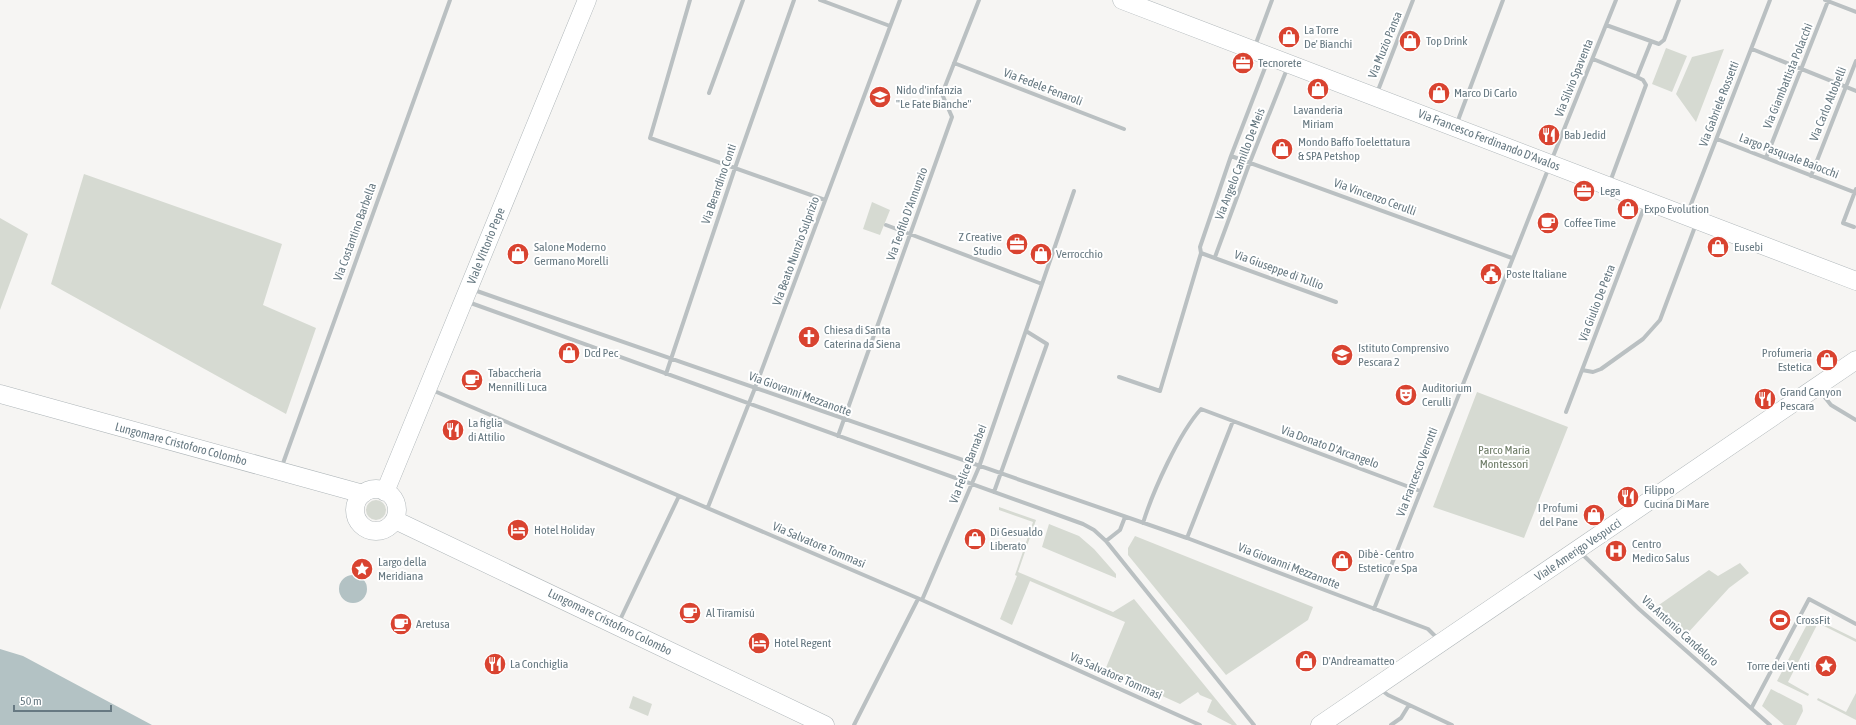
<svg xmlns="http://www.w3.org/2000/svg" width="1856" height="725" font-family="'Asap Condensed',sans-serif">
<style>
.green{fill:#d6dad2}
.water{fill:#b3c2c4}
.lines{fill:none;stroke-linecap:round;stroke-linejoin:round}
.secondary-casing{stroke:#afb6b9;stroke-width:19}
.street{stroke:#bac0c2;stroke-width:4}
.secondary{stroke:#fff;stroke-width:18}
.labels{text-anchor:middle;dominant-baseline:central;stroke-width:4;stroke-linejoin:round;paint-order:stroke}
.poi-label{font-size:12px;fill:#677982;stroke:#fff;text-anchor:start}
.street-label{font-size:12px;fill:#677982;stroke:#fff}
.park-label{font-size:12px;fill:#6c7a65;stroke:#fff}
</style>
<rect width="100%" height="100%" fill="#f6f5f3"/>
<path class="green" d="M1666,48L1687,56L1672,92L1652,84Z
M1724,49L1696,122L1676,94L1692,57Z
M84,174L282,244L263,305L316,328L286,414L51,284Z
M872,202L890,210L880,235L863,229Z
M0,218L28,234L0,310Z
M1477,392L1568,427L1524,538L1433,507Z
M366 510a10 10 0 1 1 20 0a10 10 0 1 1-20 0Z
M999,507L1036,520L1018,572L1113,612L1134,599L1237,725H1232L1207,712L1212,700L1200,695L1198,692L1180,704L1105,670L1125,622L1030,581L1012,625L1000,619L1017,576L1015,575L1033,522L999,510Z
M1049,524L1079,536L1094,549L1116,574V578L1042,547Z
M1135,536L1313,607L1308,620L1226,675L1128,555V548Z
M1740,563L1749,573L1729,588L1686,635L1656,607L1709,570L1718,576Z
M1811,617L1856,639V642L1818,623L1788,682L1809,694L1808,696L1777,681Z
M1771,689L1802,705L1803,711L1796,725H1784L1762,706Z
M1856,693V720L1817,700L1818,698L1846,712Z
M633,696L652,704L648,716L629,708Z"/>
<path class="water" d="M339 589a14 14 0 1 1 28 0a14 14 0 1 1-28 0Z
M0,649L23,656L152,725H0Z"/>
<g class="lines">
<g class="secondary-casing">
<path id="secondary" d="M1122,0L1856,281
M0,394L363,494
M355 510a21 21 0 1 1 42 0a21 21 0 1 1-42 0Z
M385,492L587,0
M395,520L825,725
M1320,725L1856,360"/>
</g>
<path class="street" d="M690,0L650,138L825,200
M820,0L890,26
M1825,0L1856,12
M1606,25L1659,44L1664,40L1679,0
M1255,46L1272,0
M1752,49L1856,91
M1593,59L1637,77L1643,80L1646,85L1610,182
M954,63L1124,129
M1637,77L1651,42
M709,93L743,0
M1377,93L1413,0
M1457,123L1503,0
M1717,139L1856,193
M1231,156L1512,258
M1766,158L1828,1
M1552,159L1616,0
M1811,176L1856,61
M1688,212L1770,0
M886,225L1042,284
M1854,227L1843,223L1856,189
M1201,253L1336,302
M1215,257L1250,162L1287,69
M474,290L1187,538L1428,629L1438,639
M468,302L1083,524L1094,530L1106,541L1254,725
M1582,370L1593,372L1601,369L1643,339L1660,320L1696,224
M666,374L735,168L794,0
M1119,377L1160,391L1201,253L1200,247L1231,156L1268,60
M432,390L922,600L1200,725
M1819,390L1831,405L1856,420
M1566,412L1645,205
M838,436L952,117L942,94L979,0
M282,466L450,0
M994,492L1047,344L1026,331
M708,507L755,388L900,0
M1143,523C1153,491 1179,433 1201,409L1420,491
M1187,538L1233,421
M1106,541L1120,530L1125,517
M1581,553L1639,609L1770,725
M922,600L979,467L1074,191
M1374,609L1549,167
M619,622L679,496
M1380,689L1388,695L1452,725
M1752,707L1809,599L1856,624
M854,725L918,599
M1391,725L1401,718L1409,705"/>
<use href="#secondary" class="secondary"/>
</g>
<defs>
<g id="shop-disc" transform="scale(1.15)"><circle r="9.5" fill="#d94330" stroke="#fff"/><path d="M-5-2.5h2.3a2.7 3.5 0 0 1 5.4 0H5L5.5 6h-11ZM-1.5-2.5h3a1.5 2.3 0 0 0-3 0Z" fill="#fff"/></g>
<g id="office-disc" transform="scale(1.15)"><circle r="9.5" fill="#d94330" stroke="#fff"/><path d="M-6-3h4V-5.5h4V-3h4V5H-6ZM-1-4.5V-3h2v-1.5ZM-6 0V1H6V0Z" fill="#fff"/></g>
<g id="school-disc" transform="scale(1.15)"><circle r="9.5" fill="#d94330" stroke="#fff"/><path d="M0-5L7-2L0 1L-7-2ZM-4 1L0 2.5L4 1V4Q0 6-4 4Z" fill="#fff"/></g>
<g id="restaurant-disc" transform="scale(1.15)"><circle r="9.5" fill="#d94330" stroke="#fff"/><path d="M-5-6h1v4h1v-4h1v4h1v-4h1v5L-1.5 .5V6h-2V.5L-5-1ZM5-6V6H3V1.5H1.5Q1.5-4 5-6Z" fill="#fff"/></g>
<g id="cafe-disc" transform="scale(1.15)"><circle r="9.5" fill="#d94330" stroke="#fff"/><path d="M-5.5-4.5H6V0H3Q3 3.5 0 3.5H-2.5Q-5.5 3.5-5.5 0ZM3-3.2v2h1.7v-2ZM-6 4.5H4V6H-6Z" fill="#fff"/></g>
<g id="civic-disc" transform="scale(1.15)"><circle r="9.5" fill="#d94330" stroke="#fff"/><path d="M-.6-6.5H3V-4.5H.6V-3L4-1V1h2V6H-6V1h2V-1L-.6-3ZM-1.2 2.5V6h2.4V2.5Z" fill="#fff"/></g>
<g id="church-disc" transform="scale(1.15)"><circle r="9.5" fill="#d94330" stroke="#fff"/><path d="M-1.2-6h2.4v3.5h3.3v2.4h-3.3V6h-2.4V-.1h-3.3v-2.4h3.3Z" fill="#fff"/></g>
<g id="theatre-disc" transform="scale(1.15)"><circle r="9.5" fill="#d94330" stroke="#fff"/><path d="M-5-5.5Q0-4 5-5.5V0Q5 5 0 6Q-5 5-5 0ZM-3.3-2.5H-1v1.5H-3.3ZM1-2.5H3.3v1.5H1ZM-2.8 1Q0 5.5 2.8 1Z" fill="#fff"/></g>
<g id="hotel-disc" transform="scale(1.15)"><circle r="9.5" fill="#d94330" stroke="#fff"/><path d="M-6-4.5h1.5V1H6V5H4.5V3h-9V5H-6ZM-4 0a1.8 1.8 0 1 1 3.6 0ZM.5 0V-2.5h3Q6-2.5 6 0Z" fill="#fff"/></g>
<g id="hospital-disc" transform="scale(1.15)"><circle r="9.5" fill="#d94330" stroke="#fff"/><path d="M-5-5h3v3.5h4V-5h3V5h-3V1.5h-4V5h-3Z" fill="#fff"/></g>
<g id="sight-disc" transform="scale(1.15)"><circle r="9.5" fill="#d94330" stroke="#fff"/><path d="M0-6L1.8-2.2L6-1.7L2.9 1.2L3.7 5.4L0 3.3L-3.7 5.4L-2.9 1.2L-6-1.7L-1.8-2.2Z" fill="#fff"/></g>
<g id="stadium-disc" transform="scale(1.15)"><circle r="9.5" fill="#d94330" stroke="#fff"/><path d="M0-5a6.5 5 0 1 0 0 10a6.5 5 0 1 0 0-10ZM-3.5-1.8h7v3.6h-7Z" fill="#fff"/></g>
</defs>
<g fill-rule="evenodd">
<use href="#shop-disc" x="1289" y="37"/>
<use href="#shop-disc" x="1410" y="41"/>
<use href="#office-disc" x="1243" y="63"/>
<use href="#shop-disc" x="1318" y="89"/>
<use href="#shop-disc" x="1439" y="93"/>
<use href="#school-disc" x="880" y="97"/>
<use href="#restaurant-disc" x="1549" y="135"/>
<use href="#shop-disc" x="1282" y="149"/>
<use href="#office-disc" x="1584" y="191"/>
<use href="#shop-disc" x="1628" y="209"/>
<use href="#cafe-disc" x="1548" y="223"/>
<use href="#office-disc" x="1017" y="244"/>
<use href="#shop-disc" x="1718" y="247"/>
<use href="#shop-disc" x="518" y="254"/>
<use href="#shop-disc" x="1041" y="254"/>
<use href="#civic-disc" x="1491" y="274"/>
<use href="#church-disc" x="809" y="337"/>
<use href="#shop-disc" x="569" y="353"/>
<use href="#school-disc" x="1342" y="355"/>
<use href="#shop-disc" x="1827" y="360"/>
<use href="#cafe-disc" x="472" y="380"/>
<use href="#theatre-disc" x="1406" y="395"/>
<use href="#restaurant-disc" x="1765" y="399"/>
<use href="#restaurant-disc" x="453" y="430"/>
<use href="#restaurant-disc" x="1628" y="497"/>
<use href="#shop-disc" x="1594" y="515"/>
<use href="#hotel-disc" x="518" y="530"/>
<use href="#shop-disc" x="975" y="539"/>
<use href="#hospital-disc" x="1616" y="551"/>
<use href="#shop-disc" x="1342" y="561"/>
<use href="#sight-disc" x="362" y="569"/>
<use href="#cafe-disc" x="690" y="613"/>
<use href="#stadium-disc" x="1780" y="620"/>
<use href="#cafe-disc" x="401" y="624"/>
<use href="#hotel-disc" x="759" y="643"/>
<use href="#shop-disc" x="1306" y="661"/>
<use href="#restaurant-disc" x="495" y="664"/>
<use href="#sight-disc" x="1826" y="666"/>
</g>
<g class="labels">
<g class="poi-label">
<text x="1304" y="30">La Torre<tspan x="1304" dy="14">De' Bianchi</tspan></text>
<text x="1426" y="41">Top Drink</text>
<text x="1258" y="63">Tecnorete</text>
<text x="896" y="90">Nido d'infanzia<tspan x="896" dy="14">"Le Fate Bianche"</tspan></text>
<text x="1454" y="93">Marco Di Carlo</text>
<text x="1318" y="110" text-anchor="middle">Lavanderia<tspan x="1318" dy="14">Miriam</tspan></text>
<text x="1564" y="135">Bab Jedid</text>
<text x="1298" y="142">Mondo Baffo Toelettatura<tspan x="1298" dy="14">&amp; SPA Petshop</tspan></text>
<text x="1600" y="191">Lega</text>
<text x="1644" y="209">Expo Evolution</text>
<text x="1564" y="223">Coffee Time</text>
<text x="1002" y="237" text-anchor="end">Z Creative<tspan x="1002" dy="14">Studio</tspan></text>
<text x="534" y="247">Salone Moderno<tspan x="534" dy="14">Germano Morelli</tspan></text>
<text x="1734" y="247">Eusebi</text>
<text x="1056" y="254">Verrocchio</text>
<text x="1506" y="274">Poste Italiane</text>
<text x="824" y="330">Chiesa di Santa<tspan x="824" dy="14">Caterina da Siena</tspan></text>
<text x="1358" y="348">Istituto Comprensivo<tspan x="1358" dy="14">Pescara 2</tspan></text>
<text x="584" y="353">Dcd Pec</text>
<text x="1812" y="353" text-anchor="end">Profumeria<tspan x="1812" dy="14">Estetica</tspan></text>
<text x="488" y="373">Tabaccheria<tspan x="488" dy="14">Mennilli Luca</tspan></text>
<text x="1422" y="388">Auditorium<tspan x="1422" dy="14">Cerulli</tspan></text>
<text x="1780" y="392">Grand Canyon<tspan x="1780" dy="14">Pescara</tspan></text>
<text x="468" y="423">La figlia<tspan x="468" dy="14">di Attilio</tspan></text>
<text x="1644" y="490">Filippo<tspan x="1644" dy="14">Cucina Di Mare</tspan></text>
<text x="1578" y="508" text-anchor="end">I Profumi<tspan x="1578" dy="14">del Pane</tspan></text>
<text x="534" y="530">Hotel Holiday</text>
<text x="990" y="532">Di Gesualdo<tspan x="990" dy="14">Liberato</tspan></text>
<text x="1632" y="544">Centro<tspan x="1632" dy="14">Medico Salus</tspan></text>
<text x="1358" y="554">Dibè - Centro<tspan x="1358" dy="14">Estetico e Spa</tspan></text>
<text x="378" y="562">Largo della<tspan x="378" dy="14">Meridiana</tspan></text>
<text x="706" y="613">Al Tiramisú</text>
<text x="1796" y="620">CrossFit</text>
<text x="416" y="624">Aretusa</text>
<text x="774" y="643">Hotel Regent</text>
<text x="1322" y="661">D'Andreamatteo</text>
<text x="510" y="664">La Conchiglia</text>
<text x="1810" y="666" text-anchor="end">Torre dei Venti</text>
</g>
<g class="street-label">
<text transform="translate(1385 45) rotate(-68)">Via Muzio Pansa</text>
<text transform="translate(1788 76) rotate(-68)">Via Giambattista Polacchi</text>
<text transform="translate(1574 78) rotate(-68)">Via Silvio Spaventa</text>
<text transform="translate(1043 87) rotate(21)">Via Fedele Fenaroli</text>
<text transform="translate(1719 104) rotate(-69)">Via Gabriele Rossetti</text>
<text transform="translate(1828 104) rotate(-68)">Via Carlo Altobelli</text>
<text transform="translate(1489 140) rotate(21)">Via Francesco Ferdinando D'Avalos</text>
<text transform="translate(1789 156) rotate(21)">Largo Pasquale Baiocchi</text>
<text transform="translate(1240 164) rotate(-69)">Via Angelo Camillo De Meis</text>
<text transform="translate(719 184) rotate(-71)">Via Berardino Conti</text>
<text transform="translate(1375 197) rotate(20)">Via Vincenzo Cerulli</text>
<text transform="translate(907 214) rotate(-70)">Via Teofilo D'Annunzio</text>
<text transform="translate(355 232) rotate(-70)">Via Costantino Barbella</text>
<text transform="translate(486 246) rotate(-68)">Viale Vittorio Pepe</text>
<text transform="translate(796 251) rotate(-70)">Via Beato Nunzio Sulprizio</text>
<text transform="translate(1279 270) rotate(20)">Via Giuseppe di Tullio</text>
<text transform="translate(1597 303) rotate(-69)">Via Giulio De Petra</text>
<text transform="translate(800 394) rotate(20)">Via Giovanni Mezzanotte</text>
<text transform="translate(181 444) rotate(15)">Lungomare Cristoforo Colombo</text>
<text transform="translate(1330 447) rotate(20)">Via Donato D'Arcangelo</text>
<text transform="translate(968 464) rotate(-69)">Via Felice Barnabei</text>
<text transform="translate(1417 472) rotate(-69)">Via Francesco Verrotti</text>
<text transform="translate(819 545) rotate(23)">Via Salvatore Tommasi</text>
<text transform="translate(1578 550) rotate(-34)">Viale Amerigo Vespucci</text>
<text transform="translate(1289 566) rotate(21)">Via Giovanni Mezzanotte</text>
<text transform="translate(610 622) rotate(26)">Lungomare Cristoforo Colombo</text>
<text transform="translate(1680 631) rotate(42)">Via Antonio Candeloro</text>
<text transform="translate(1116 676) rotate(24)">Via Salvatore Tommasi</text>
</g>
<g class="park-label">
<text x="1504" y="450">Parco Maria<tspan x="1504" dy="14">Montessori</tspan></text>
</g>
</g>
<path d="M14 705v6h97v-6" fill="none" stroke="#677982" stroke-width="2"/>
<text x="20" y="705" font-size="12" fill="#677982" stroke="#ffffff" stroke-width="3" paint-order="stroke">50 m</text>
</svg>
